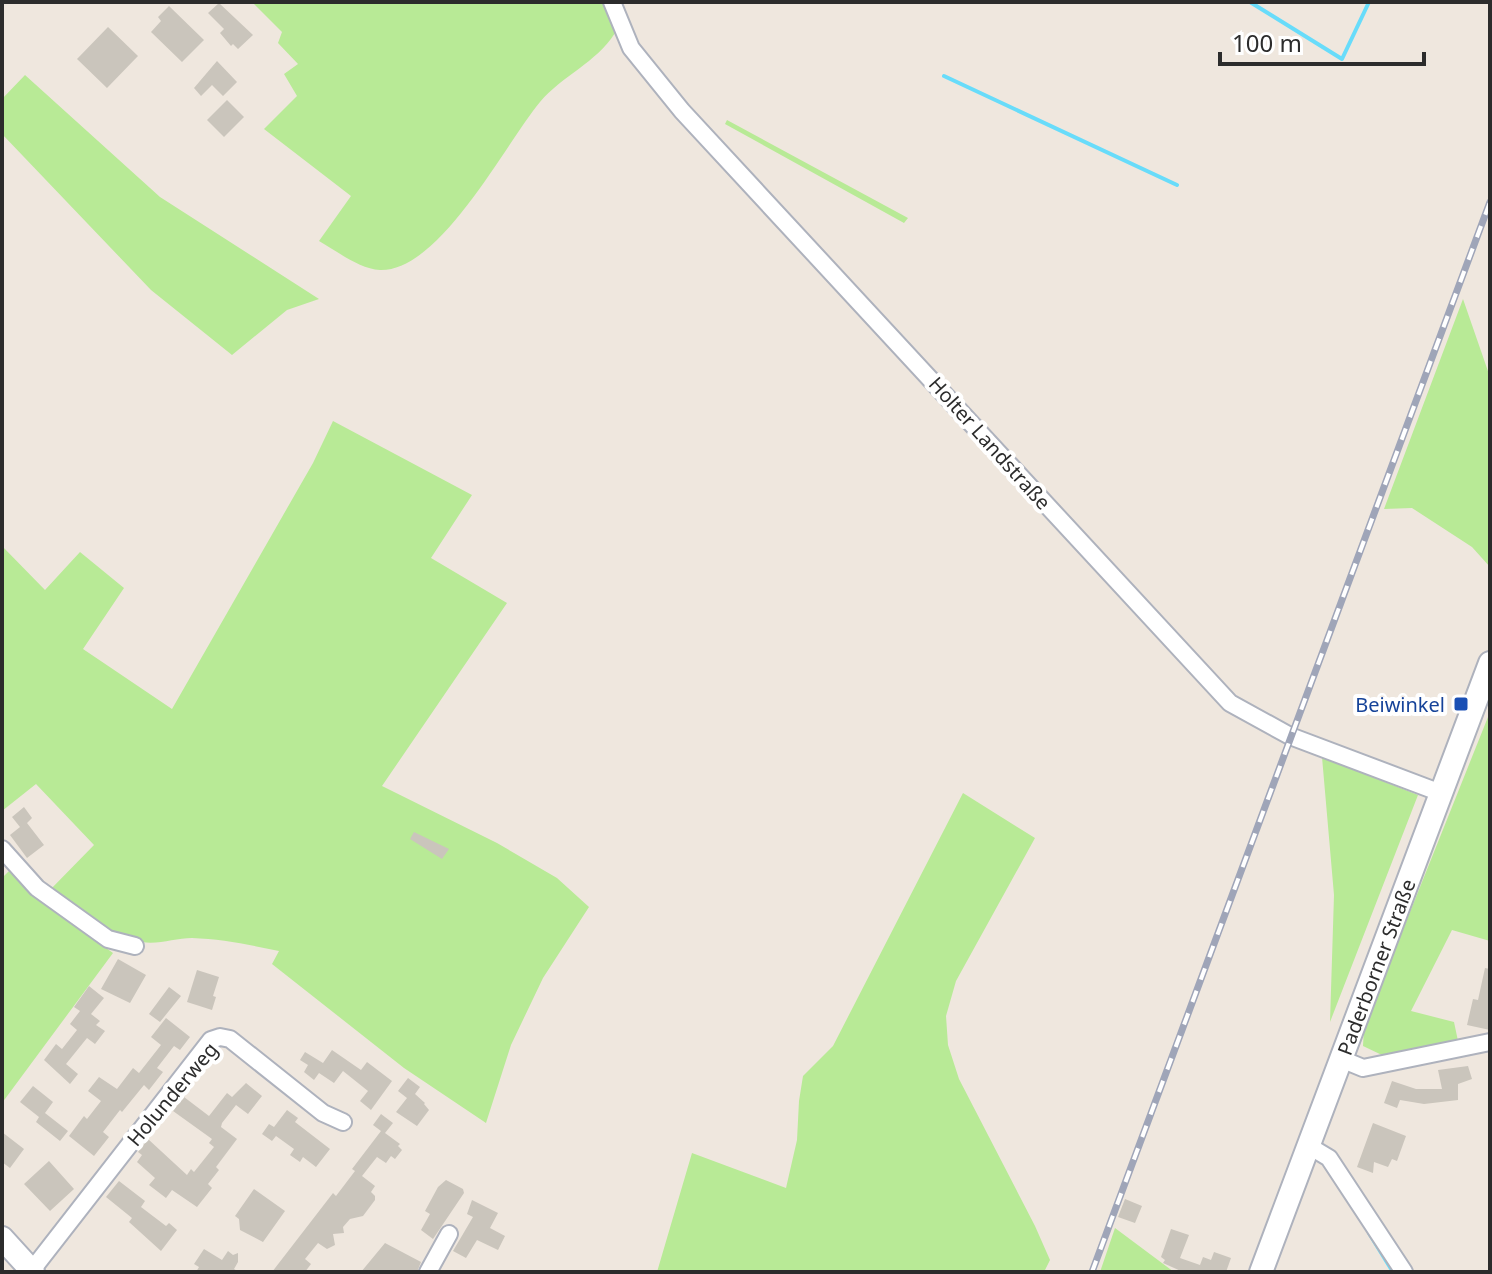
<svg xmlns="http://www.w3.org/2000/svg" width="1492" height="1274" font-family="'Noto Sans',sans-serif">
<style>
.green{fill:#b8ea96}
.lines{fill:none;stroke-linecap:round;stroke-linejoin:round}
.stream{stroke:#68dcfa;stroke-width:4}
.building{fill:#cac5bc}
.street-casing{stroke:#aeb2bd;stroke-width:20}
.secondary-casing{stroke:#aeb2bd;stroke-width:26}
.street{stroke:#fff;stroke-width:16}
.secondary{stroke:#fff;stroke-width:22}
.rail-casing{stroke:#9fa5b8;stroke-width:7}
.rail{stroke:#fff;stroke-width:4;stroke-dasharray:12;stroke-linecap:butt}
.transit-dot{fill:#1a4fb4;stroke:#fff;stroke-width:3}
.labels{text-anchor:middle;dominant-baseline:central;stroke-width:8;stroke-linejoin:round;paint-order:stroke}
.street-label{font-size:20px;fill:#2c2c2c;stroke:#fff}
.transit-label{font-size:20px;fill:#164399;stroke:#fff;text-anchor:end}
</style>
<rect width="100%" height="100%" fill="#efe7de"/>
<path class="green" d="M252,2H605L615,33C596,63 563,75 540,102C505,144 440,272 380,270C359,269 337,251 319,241L351,196L264,129L297,96L284,74L298,64L278,43L282,32Z
M25,75L160,197L319,299L287,310L232,355L151,290L2,134V99Z
M727,120L908,218L904,223L725,124Z
M1463,299L1490,377V567L1472,547L1412,508L1384,509Z
M333,421L472,495L431,558L507,603L382,786L497,843L557,878L589,907L543,978L511,1045L486,1123L404,1068L272,964L279,951C250,945 222,939 192,938C176,938 158,945 142,942C107,935 77,911 49,891L94,845L36,784L2,811V546L45,590L80,552L124,588L83,649L172,709L313,463Z
M1490,712V941L1452,930L1411,1011L1454,1022L1458,1041L1384,1056L1363,1046L1364,1027Z
M1322,757L1418,795L1330,1022L1334,895Z
M963,793L1035,838L956,981L946,1016L948,1045L959,1079L1035,1226L1050,1260L1044,1272H657L692,1153L786,1188L797,1140L799,1101L803,1076L833,1046Z
M10,870L33,895L113,953L2,1103V878Z
M1115,1228L1174,1272H1100Z"/>
<g class="lines">
<path class="stream" d="M1250,2L1342,59L1369,2
M944,76L1177,185
M1369,1233L1393,1272"/>
</g>
<path class="building" d="M219,3L253,35L238,49L233,44L231,46L220,33L224,29L208,13Z
M169,6L204,40L182,62L151,32L161,21L158,17Z
M108,27L138,56L107,88L77,59Z
M217,61L237,82L223,96L212,85L201,96L194,88Z
M227,100L244,117L224,137L207,120Z
M24,807L32,818L27,823L44,845L27,858L10,835L20,827L12,817Z
M414,832L449,849L442,859L410,839Z
M118,959L146,975L130,1003L101,989Z
M1485,968L1490,969V1030L1467,1025L1473,999L1478,1000Z
M197,970L219,977L213,996L216,997L212,1010L187,1002Z
M89,986L104,998L91,1014L100,1021L96,1025L105,1031L95,1044L87,1038L66,1064L78,1074L70,1084L44,1060L56,1044L62,1049L77,1030L70,1024L80,1011L74,1007Z
M169,987L181,996L160,1022L149,1014Z
M166,1018L190,1037L180,1050L174,1046L157,1068L163,1072L149,1090L144,1085L122,1112L120,1110L103,1132L109,1137L94,1156L69,1136L84,1116L87,1119L101,1101L88,1091L99,1077L117,1089L133,1068L139,1073L161,1045L151,1037Z
M332,1050L361,1070L367,1062L392,1081L371,1110L360,1101L368,1091L343,1071L334,1083L319,1073L314,1080L304,1072L308,1065L300,1060L305,1052L323,1063Z
M1468,1066L1472,1079L1458,1084V1100L1424,1104L1400,1100L1397,1108L1384,1103L1392,1081L1416,1089H1442L1438,1070Z
M408,1078L420,1087L415,1094L425,1103L424,1104L429,1110L417,1126L396,1112L407,1098L398,1091Z
M246,1083L262,1096L248,1114L236,1105L222,1123L221,1127L237,1139L216,1167L219,1170L208,1184L212,1188L197,1207L172,1190L166,1198L149,1185L155,1178L137,1162L142,1155L138,1152L148,1139L187,1175L191,1169L194,1172L214,1147L209,1143L212,1139L173,1111L184,1097L209,1116L227,1093L232,1097Z
M33,1086L53,1102L45,1113L68,1131L60,1141L36,1122L39,1117L20,1102Z
M287,1110L298,1118L295,1122L330,1149L316,1167L303,1157L300,1162L290,1155L294,1149L276,1136L272,1141L262,1134L269,1124L274,1127Z
M381,1114L393,1123L385,1133L400,1144L398,1146L402,1150L395,1159L391,1156L386,1163L377,1157L362,1176L375,1186L371,1192L375,1196V1200L363,1216L350,1219L343,1227L344,1233L333,1234L335,1245L327,1249L318,1243L305,1259L311,1264L305,1272H272L333,1193L336,1196L355,1171L352,1169L381,1131L373,1125Z
M1373,1123L1406,1136L1397,1161L1392,1159L1388,1167L1374,1162L1373,1173L1357,1167Z
M2,1132L24,1149L10,1168L2,1162Z
M49,1161L74,1189L50,1211L24,1184Z
M446,1180L463,1189L464,1193L433,1239L421,1230L430,1214L425,1211L438,1187Z
M119,1181L145,1201L141,1207L166,1226L169,1223L177,1230L161,1251L129,1222L132,1218L106,1197Z
M254,1189L285,1211L263,1242L240,1230L239,1219L235,1216Z
M1125,1199L1142,1206L1135,1223L1118,1217Z
M472,1200L498,1213L490,1228L505,1236L498,1250L477,1240L466,1258L453,1251L473,1217L467,1214Z
M1171,1229L1189,1235L1180,1258L1200,1265L1203,1257L1211,1260L1214,1252L1231,1258L1226,1272H1183L1163,1263L1165,1260L1161,1257Z
M385,1243L421,1262L417,1272H361Z
M204,1249L222,1260L228,1251L233,1255L238,1253V1262L234,1269L239,1272H196L199,1267L194,1264Z"/>
<g class="lines">
<g class="street-casing">
<path id="street" d="M612,2L631,48L682,111L1230,703L1290,736L1441,793
M2,849L37,888L108,939L135,946
M1341,1059L1363,1068L1490,1042
M1309,1146L1329,1158L1404,1272
M32,1270L211,1040L220,1037L230,1039L323,1113L343,1122
M428,1272L449,1234"/>
</g>
<g class="secondary-casing">
<g id="secondary">
<path d="M2,1238L33,1272"/>
<path id="s1" d="M1261,1272L1490,663"/>
</g>
</g>
<use href="#street" class="street"/>
<use href="#secondary" class="secondary"/>
<g class="rail-casing">
<path id="rail" d="M1092,1272L1490,202"/>
</g>
<use href="#rail" class="rail"/>
</g>
<rect class="transit-dot" x="1453" y="696" width="16" height="16" rx="4"/>
<g class="labels">
<g class="street-label">
<text transform="translate(990 443) rotate(48)">Holter Landstraße</text>
<text stroke="none"><textPath href="#s1" startOffset="326">Paderborner Straße</textPath></text>
<text transform="translate(172 1094) rotate(-50)">Holunderweg</text>
</g>
<g class="transit-label">
<text x="1445" y="704">Beiwinkel</text>
</g>
</g>
<rect width="1492" height="1274" fill="none" stroke="#2c2c2c" stroke-width="8"/>
<path d="M1220 52v12h204v-12" fill="none" stroke="#2c2c2c" stroke-width="4"/>
<text x="1232" y="52" font-size="24" fill="#2c2c2c" stroke="#ffffff" stroke-width="6" paint-order="stroke">100 m</text>
</svg>
